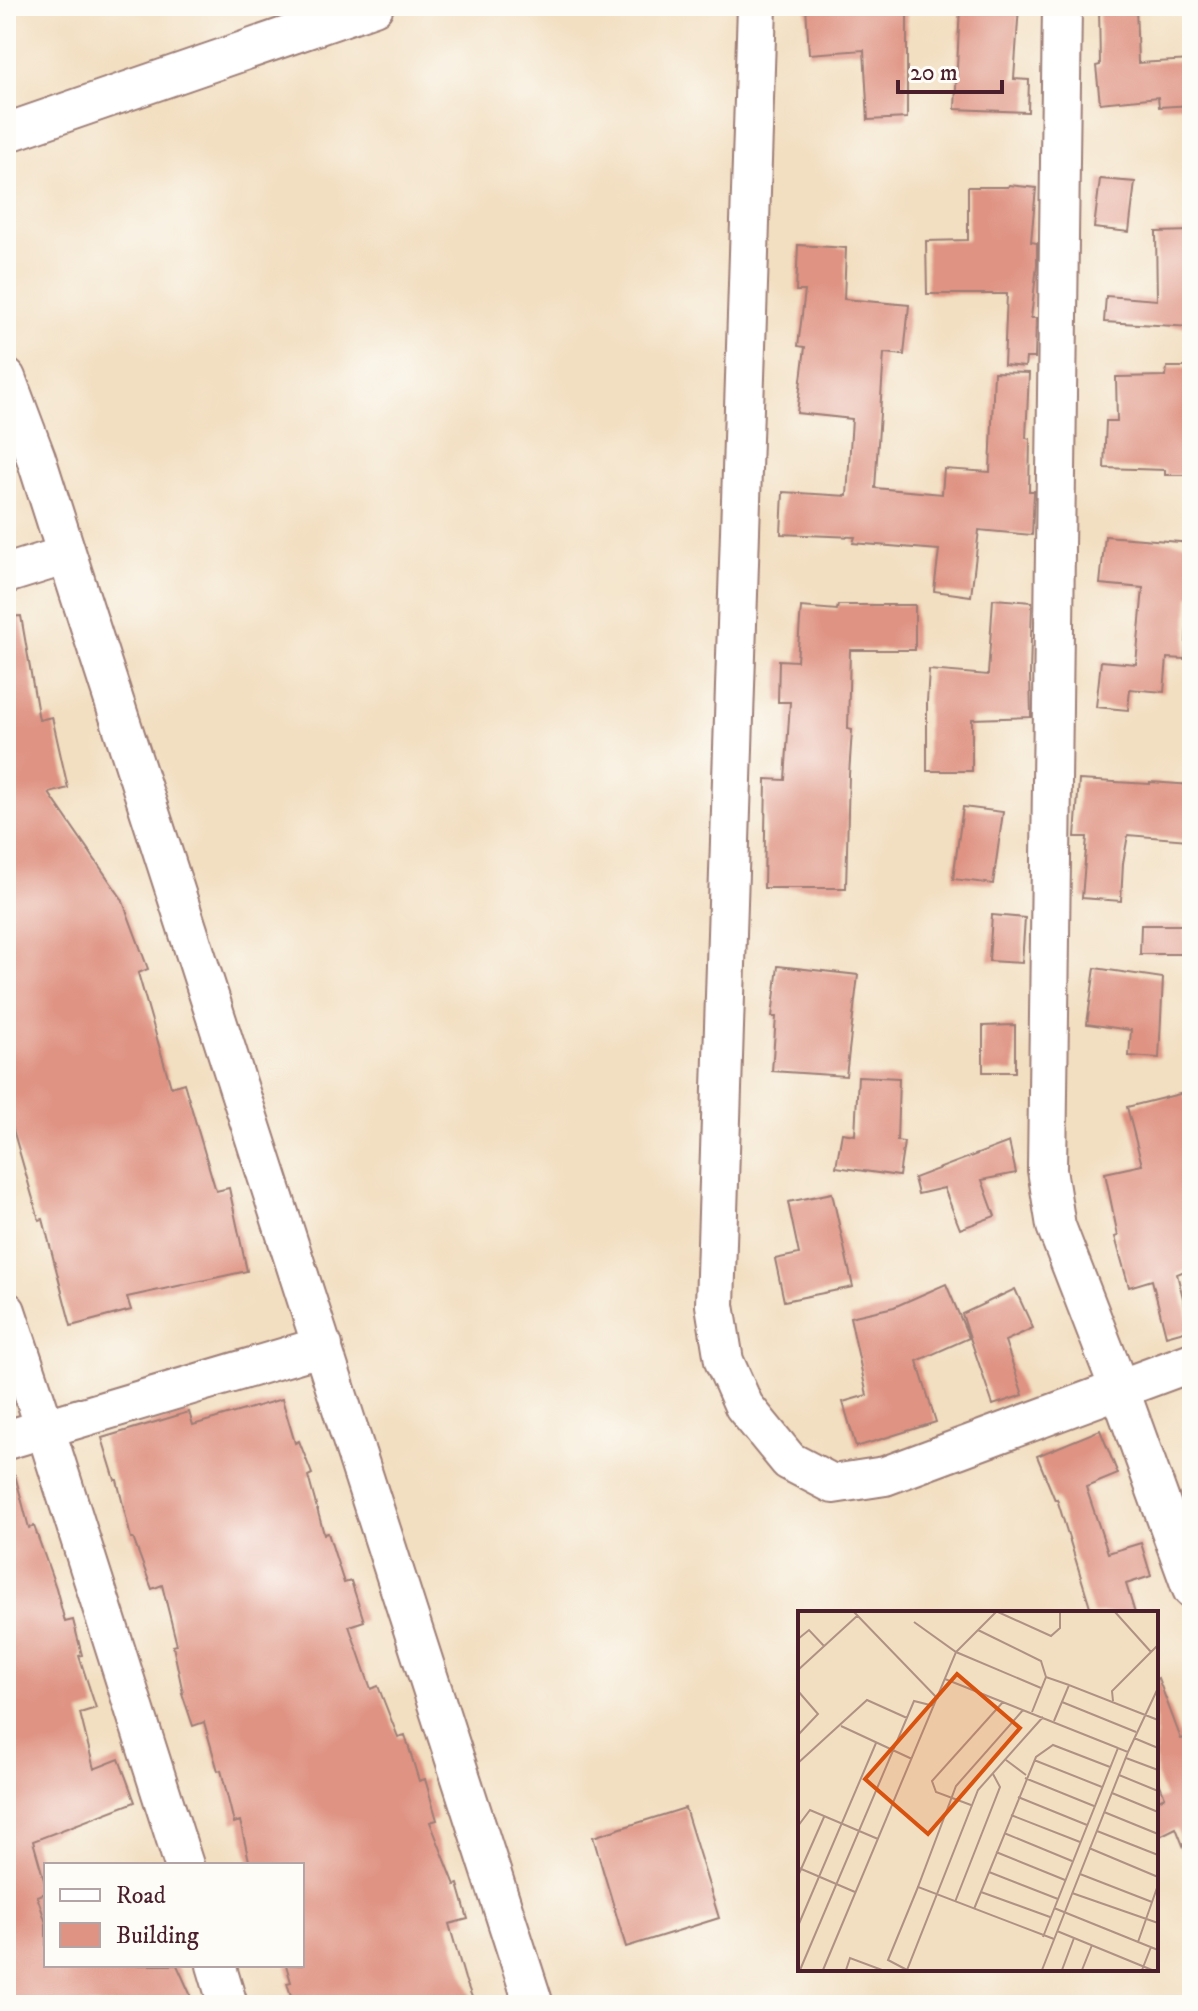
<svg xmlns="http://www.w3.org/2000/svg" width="1198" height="2011" font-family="'IM FELL DW Pica',serif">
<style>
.building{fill:#df9382}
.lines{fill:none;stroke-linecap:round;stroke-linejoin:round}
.street-casing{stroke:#9e7e76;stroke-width:42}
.street{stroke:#fff;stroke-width:38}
.inset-road{fill:none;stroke:#af9284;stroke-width:2}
.view{fill:#d8530f;fill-opacity:0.15;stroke:#d8530f;stroke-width:4}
.inset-edge{fill:none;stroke:#4a1f2b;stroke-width:4}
</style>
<rect width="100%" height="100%" fill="#fdfcf7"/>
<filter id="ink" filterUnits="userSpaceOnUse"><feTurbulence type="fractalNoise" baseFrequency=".0125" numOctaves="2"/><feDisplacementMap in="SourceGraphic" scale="16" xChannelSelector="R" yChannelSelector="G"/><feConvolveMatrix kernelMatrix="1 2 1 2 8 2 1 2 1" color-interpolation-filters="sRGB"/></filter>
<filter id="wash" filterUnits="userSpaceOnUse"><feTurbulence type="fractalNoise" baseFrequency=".006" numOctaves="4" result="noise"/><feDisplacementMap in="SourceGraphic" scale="32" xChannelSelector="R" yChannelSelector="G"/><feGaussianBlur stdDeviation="1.8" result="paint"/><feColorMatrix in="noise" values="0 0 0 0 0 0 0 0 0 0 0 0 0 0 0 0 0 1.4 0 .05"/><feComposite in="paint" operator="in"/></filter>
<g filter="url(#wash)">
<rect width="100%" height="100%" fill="#f2dec0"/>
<g id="blocks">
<path class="building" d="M806,6H907V118L868,120L864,50L809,54Z
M960,6H1019L1014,79L1029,80L1028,112L955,109Z
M1099,6H1136L1138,63L1192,60V105L1159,107L1158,97L1100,103L1096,66L1100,65Z
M1100,179L1135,182L1129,232L1094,228Z
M1009,185L1036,188L1031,242L1037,243V265L1031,318H1036L1035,358H1026L1025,367L1004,365L1007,294H927L926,241L968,240V187H1008Z
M1192,231V327L1104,322L1106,296L1157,300L1156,232Z
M798,245L846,248L844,299L909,305L904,355L884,353L875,488L942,494L944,469L990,472L994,372L1029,373L1026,438L1030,439L1029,491H1034L1032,535L979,530L971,596L934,591L939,550L853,543L855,537L781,534L783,492L847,496L852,419L797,413L805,347L798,346L805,291H796Z
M1167,367H1192V475H1165V470L1104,468L1106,421H1117L1116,377L1166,376Z
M1105,536L1192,543V596H1189L1185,659L1167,658L1164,692L1130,689L1128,710L1096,707L1101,661L1136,664L1143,588L1100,584Z
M993,599L1032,602L1030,675L1031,717L972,719V771H927V702L929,670L988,675Z
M838,605H915V650H850L848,729L852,730L849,775L846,888H764L766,779L785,780L790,702H778L779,660L797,661L801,607L837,610Z
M21,616L39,720L52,717L68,788L49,793L122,899L148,969L138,973L171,1087L184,1083L216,1191L229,1188L247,1271L127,1297L131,1310L71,1326L43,1219L39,1220L12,1126L6,1128V617Z
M1079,780L1150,784V782L1192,785L1188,840L1128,835L1123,863L1121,901L1082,898L1087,837H1075Z
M963,807L1003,812L993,884L953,879Z
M992,915L1025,918L1022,963L989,961Z
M1141,925H1185V954H1140Z
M778,966L858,975L846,1076L772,1071L776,1017H772Z
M1095,968L1163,978L1159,1058L1129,1056L1131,1030L1087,1024Z
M1015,1025V1072H983V1026Z
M858,1076L899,1078L897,1141L904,1142L899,1176L836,1167L842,1133L855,1135Z
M1184,1093L1192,1123V1268L1177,1274L1191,1329L1166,1336L1152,1280L1129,1287L1115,1237L1118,1236L1105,1173L1142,1165L1127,1107Z
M1009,1142L1016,1173L982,1180L995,1216L960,1229L944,1188L918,1194L914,1178Z
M832,1193L853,1287L784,1301L775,1259L799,1254L788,1202Z
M946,1284L969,1338L917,1361L936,1422L856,1447L843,1402L867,1395L850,1317L894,1307Z
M1015,1289L1033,1328L1005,1341L1023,1395L993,1405L962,1314Z
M282,1399L295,1443L299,1441L312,1474L308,1476L324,1534L328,1533L344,1583L351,1581L364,1621L349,1626L371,1689L378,1686L398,1737L405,1735L419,1781L425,1779L437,1820L430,1822L455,1885L458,1884L468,1919L449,1924L465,1979L475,2005H294L287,1983L291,1982L286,1965H302V1865H250L240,1821L234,1823L221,1770L218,1771L204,1722L193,1726L182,1693H183L173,1646L177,1645L162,1585L152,1589L133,1538H131L117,1480H115L102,1438L189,1412L193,1425Z
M1100,1430L1118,1474L1086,1487L1108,1553L1141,1543L1151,1576L1126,1584L1135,1613H1092L1057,1499L1055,1500L1037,1456Z
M15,1475L29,1528L34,1526L56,1588L65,1622L73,1620L82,1655L79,1656L96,1708L80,1713L94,1769L119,1759L135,1802L33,1841L46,1887V1893L37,1896L46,1923V1965H177L191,1996L172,2005H6V1476Z
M1158,1678L1181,1739L1192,1736V1862L1190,1863L1176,1828L1156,1838V1801L1165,1797L1156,1775V1679Z
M685,1808L719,1918L626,1947L593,1837Z"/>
</g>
</g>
<g filter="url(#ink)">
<use href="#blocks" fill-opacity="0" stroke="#9e7e76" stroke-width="2"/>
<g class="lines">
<g class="street-casing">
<path id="street" d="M757,6L715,1305L724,1361L744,1406L789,1461L833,1484L885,1476L1192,1362
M1062,6L1047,1170L1056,1226L1119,1388L1192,1589
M6,133L374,6
M6,378L36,458L67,555L534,2005
M6,574L67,555
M6,1311L45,1428L184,1865
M6,1440L323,1346
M216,1965L228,2005"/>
</g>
<use href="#street" class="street"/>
</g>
</g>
<g transform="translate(798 1611)">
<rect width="360" height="360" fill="#f2dec0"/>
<path class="inset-road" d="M56,1L140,88M200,1L253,25L262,17V1M317,1L353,41M116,11L158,41L243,77M180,19L243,50L248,66M0,28L11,19L26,35M0,59L59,5M147,68L320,137M0,80L20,103L0,124M315,90L314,80L360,34M264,91L338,121M225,99L158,175L120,276L256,328M234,101L248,66L271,74M256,110L271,74L360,109M43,115L114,148M336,127L360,137M330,141L360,77M328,147L360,159M208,149L228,164M236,149L304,176M0,152L69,89L109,107M321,164L360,180M227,167L296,195M314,182L360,201M220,186L289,214M173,194L138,181L134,170L205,91M306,201L360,223M213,204L282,231M0,215L12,199L80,228M299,220L360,244M206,222L274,250M291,237L360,266M198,241L267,269M1,257L57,281M191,261L260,288M282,263L354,291M0,265L26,206M120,276L90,349L109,359L180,179L245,106M183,281L252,306M274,282L360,312M157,291L202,176L195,163M256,297L360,339M176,298L238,146L255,134L312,156M0,315L78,132M259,320L354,359M340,331L360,274M2,359L116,90L136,95M25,359L158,41L198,1M48,359L52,347L84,359M244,359L330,141L320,137L245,326M264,359L276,327M284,359L294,334M344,359L353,336"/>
<path class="view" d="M159,63L222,117L130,223L67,168Z"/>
<rect width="360" height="360" class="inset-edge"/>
</g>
<rect width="1198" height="2011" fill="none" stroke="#fdfcf7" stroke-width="32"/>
<rect x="44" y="1863" width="260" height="104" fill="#fdfcf7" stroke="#b5a4a5" stroke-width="2"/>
<rect x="60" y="1889" width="40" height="12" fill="#ffffff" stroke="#b5a4a5" stroke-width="2"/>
<text x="116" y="1903" font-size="24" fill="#4a1f2b">Road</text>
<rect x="60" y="1923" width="40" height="24" fill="#df9382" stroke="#b5a4a5" stroke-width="2"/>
<text x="116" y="1943" font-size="24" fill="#4a1f2b">Building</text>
<path d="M898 80v12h104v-12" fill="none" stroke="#4a1f2b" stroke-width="4"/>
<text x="910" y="80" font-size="24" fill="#4a1f2b" stroke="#fdfcf7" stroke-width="6" paint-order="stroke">20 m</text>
</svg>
